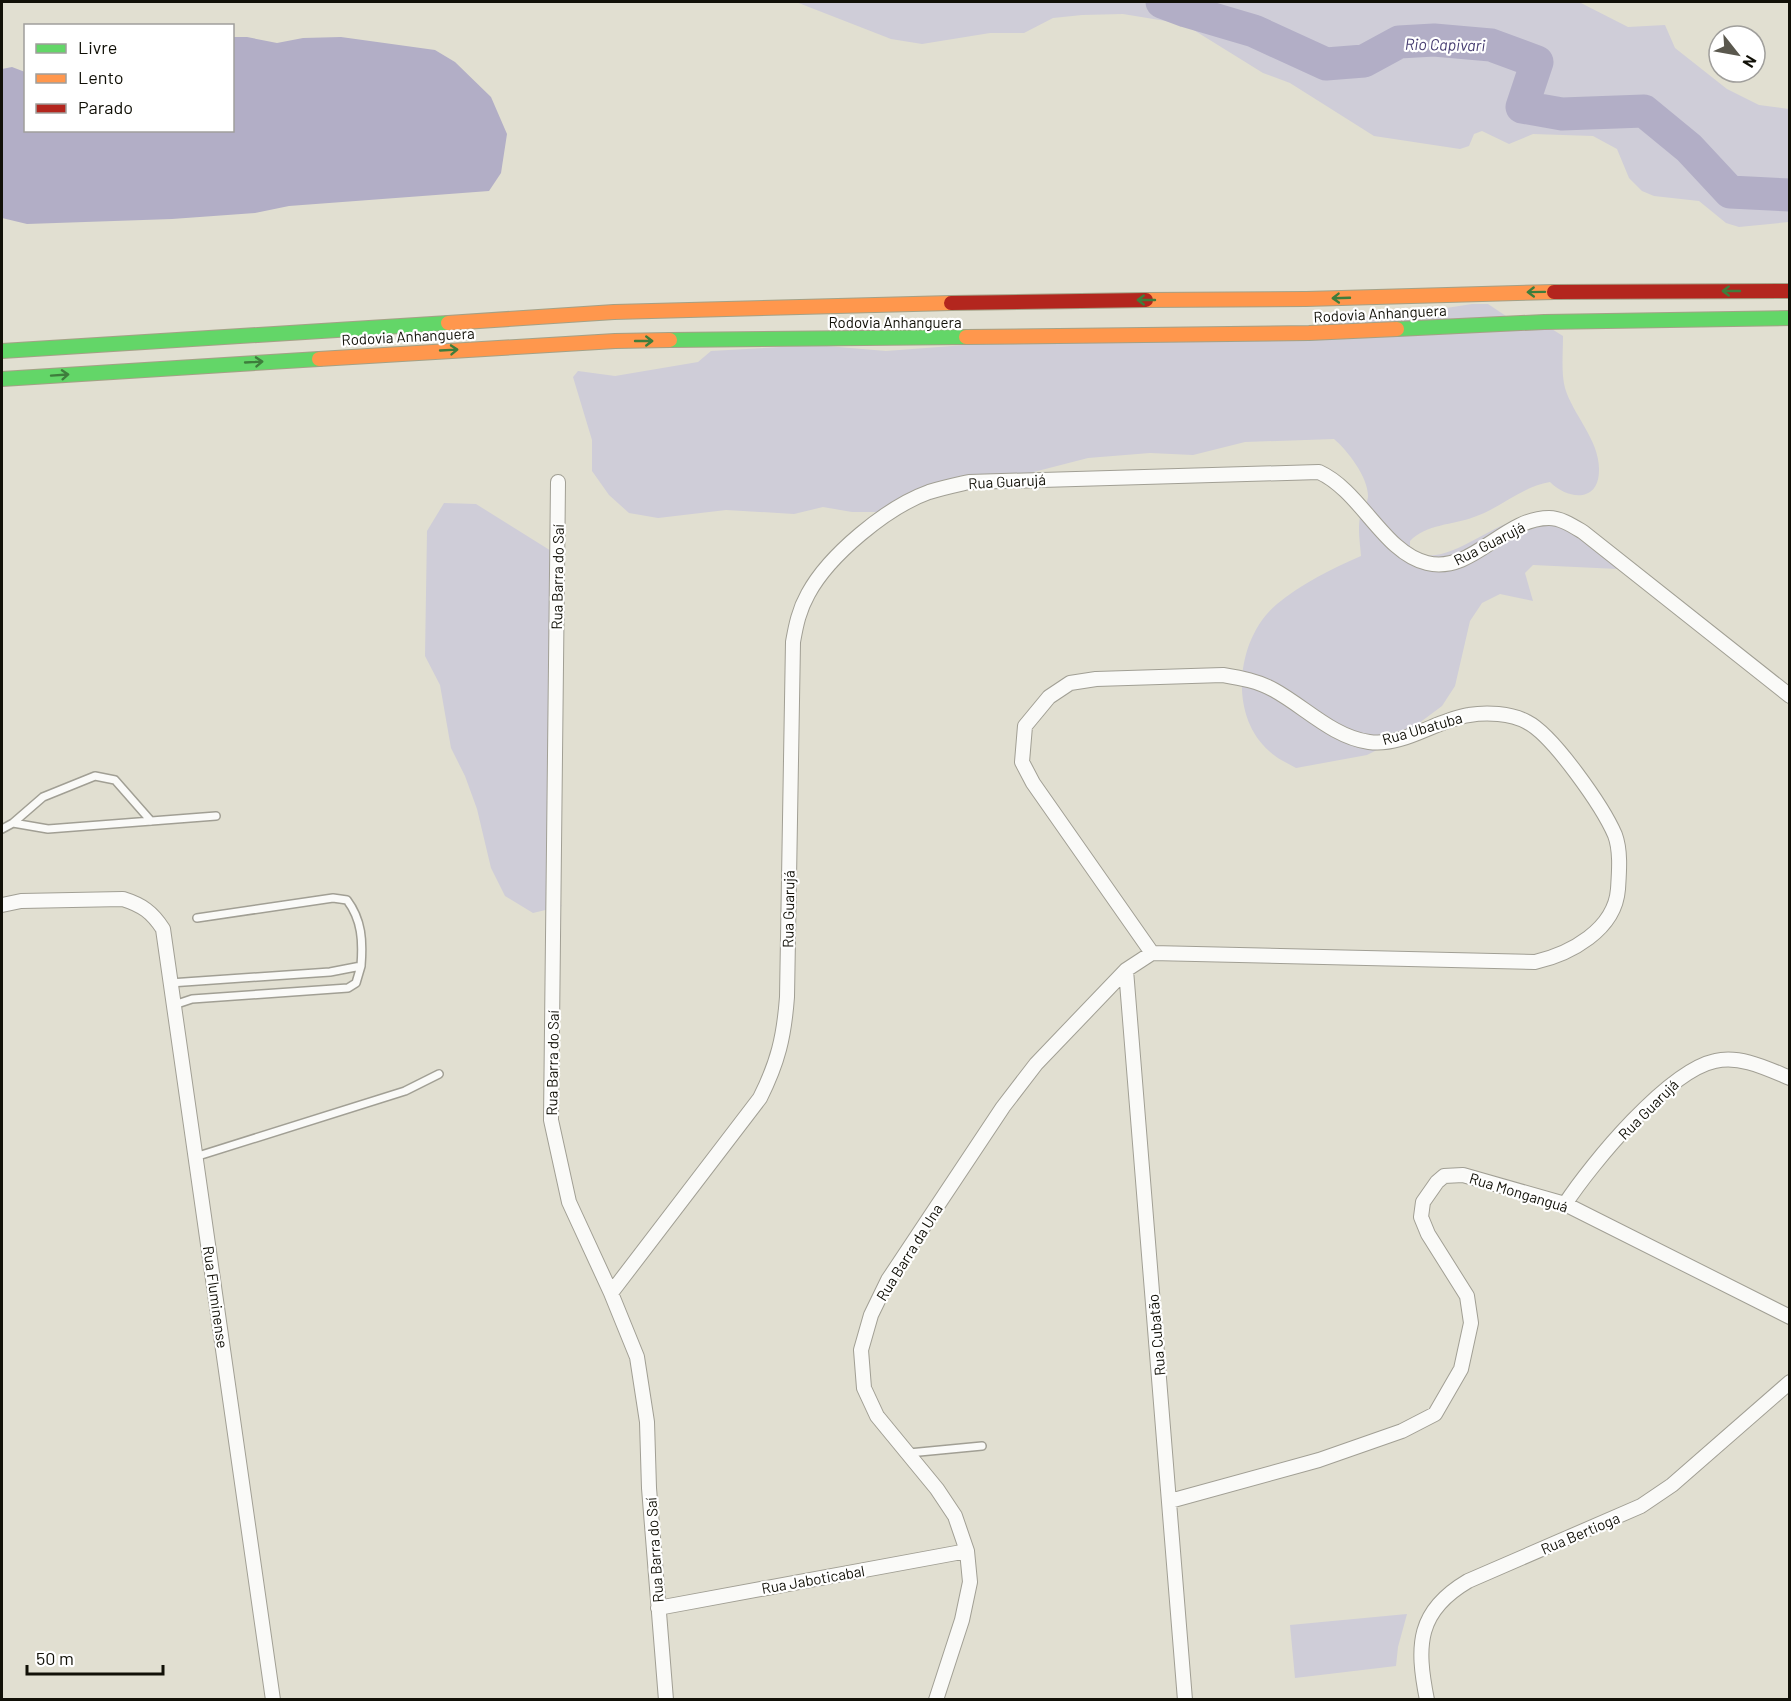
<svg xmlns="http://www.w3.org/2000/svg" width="1791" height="1701" font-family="Barlow,sans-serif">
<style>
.green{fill:#cfcdd8}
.water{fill:#b2aec6}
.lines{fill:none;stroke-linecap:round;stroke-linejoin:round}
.river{stroke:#b2aec6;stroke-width:33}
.lane-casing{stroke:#a19f94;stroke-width:10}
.street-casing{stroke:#a19f94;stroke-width:16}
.fast-casing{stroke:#a4a186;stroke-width:16}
.slow-casing{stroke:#a4a186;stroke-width:16}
.jam-casing{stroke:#a4a186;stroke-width:16}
.lane{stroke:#fafaf8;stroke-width:7}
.street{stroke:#fafaf8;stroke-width:14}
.fast{stroke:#63d668;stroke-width:14}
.slow{stroke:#ff974d;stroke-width:14}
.jam{stroke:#b3261e;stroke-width:14}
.oneway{stroke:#3e7d3c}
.labels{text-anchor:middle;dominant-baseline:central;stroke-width:4.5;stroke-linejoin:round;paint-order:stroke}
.street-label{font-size:15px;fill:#111007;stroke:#fff}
.water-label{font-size:16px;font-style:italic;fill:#463c71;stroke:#fff}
</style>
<rect width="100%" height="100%" fill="#e1dfd1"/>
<path class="green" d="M796,2H1579L1628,27L1665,25L1675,48L1727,89L1759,105L1789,109V222L1739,227L1726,223L1699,201L1654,196L1642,191L1629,178L1617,149L1593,136L1533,134L1509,144L1482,131L1474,134L1469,146L1460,149L1374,136L1290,83L1263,73L1184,24L1123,14L1082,15L1053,18L1024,33H990L922,44L891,39Z
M1472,304H1488L1521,326H1547L1563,336C1563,352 1561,373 1565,388C1573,415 1600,441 1599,470C1599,503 1568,500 1550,482C1521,487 1501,508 1474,517C1453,525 1426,524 1410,541V552C1449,569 1489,522 1527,518C1538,517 1562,524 1572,528C1589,535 1606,554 1620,565L1618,569L1533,565L1525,573L1533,601L1500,594L1482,603L1470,621L1455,686L1442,706L1395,741L1367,755L1296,768C1287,763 1276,758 1269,751C1227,714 1237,637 1277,604C1301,584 1333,568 1361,556C1360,542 1357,526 1361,513C1363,508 1368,502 1368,496C1368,477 1348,451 1334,439L1245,442L1193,455L1150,453L1088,458L1022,475L1009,488L974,479L883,512H852L823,507L794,514L726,510L658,518L629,513L609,495L592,471V440L573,377L578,371L615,376L698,362L711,351L815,345L886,351L1005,342L1285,334L1354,318H1382Z
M444,503L476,504L556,554L558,903L562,906L533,913L505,896L491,868L477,809L465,776L451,748L440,685L425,656L427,531Z
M1407,1614L1398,1647L1396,1666L1295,1678L1290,1625Z"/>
<path class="water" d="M233,37H247L277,43L303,38L341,37L435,50L455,62L491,97L507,134L501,173L489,191L289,206L255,213L172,219L27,224L2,218V69L12,67L25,72L26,130H232Z"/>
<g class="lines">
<path class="river" d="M1162,2L1186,11L1254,31L1326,64L1364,61L1399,42L1434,40L1491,45L1537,62L1522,107L1562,114L1644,111L1689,148L1730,192L1790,195"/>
<g class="lane-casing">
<path id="lane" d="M13,823L48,829L216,816
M2,829L13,823L43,797L95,776L115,780L151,821
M170,983L330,972L361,966C363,941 362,920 347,900L333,898L197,918
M174,1005L192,999L348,988L356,983L361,966
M195,1157L405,1091L439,1074
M909,1453L982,1446"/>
</g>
<g class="street-casing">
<path id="street" d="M558,482L551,1120L569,1202L611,1293L637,1357L647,1422L649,1488L666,1700
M1223,675C1241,678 1258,681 1274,690C1305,707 1333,737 1369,742C1403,747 1436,720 1469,715C1486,712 1511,713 1527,722C1553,735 1603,807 1615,835C1621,851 1619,873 1618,889C1615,930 1570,954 1535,962L1152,953L1033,783L1022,762L1025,726L1049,697L1070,683L1096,679Z
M2,905L21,901L123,899C142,905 152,912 163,929L273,1700
M1126,970L1185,1700
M1565,1204C1592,1163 1668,1071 1715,1061C1740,1055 1766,1068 1790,1078
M611,1293L760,1098C778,1062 784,1037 787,997L793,642C796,625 799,610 808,594C829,555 887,507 929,492C942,488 956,485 969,482L1319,472C1361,491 1384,553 1427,563C1473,574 1503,518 1549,518C1561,518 1573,526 1583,532L1790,696
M1170,1501L1319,1460L1402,1431L1435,1414L1461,1369L1471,1323L1467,1296L1428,1234L1421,1217L1423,1202L1437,1182L1444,1176L1463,1175L1565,1204L1790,1317
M658,1608L967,1551
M936,1700L962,1620L970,1582L967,1551L955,1516L937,1489L877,1416L864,1388L861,1350L871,1315L888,1280L1003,1107L1036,1064L1126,970L1152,953
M1427,1700C1416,1645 1417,1611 1468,1581L1641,1506L1672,1485L1790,1382"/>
</g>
<g class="fast-casing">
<path id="fast" d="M1397,329L1544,322L1790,318
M670,340L966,337
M2,351L448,323
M2,379L319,359"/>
</g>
<g class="slow-casing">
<path id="slow" d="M1146,300L1306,299L1554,292
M448,323L614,312L951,303
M966,337L1309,333L1397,329
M319,359L615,341L670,340"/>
</g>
<g class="jam-casing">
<path id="jam" d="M1554,292L1790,291
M951,303L1146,300"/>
</g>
<use href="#lane" class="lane"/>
<use href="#street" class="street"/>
<use href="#fast" class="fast"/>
<use href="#slow" class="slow"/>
<use href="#jam" class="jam"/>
</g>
<defs><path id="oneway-shaft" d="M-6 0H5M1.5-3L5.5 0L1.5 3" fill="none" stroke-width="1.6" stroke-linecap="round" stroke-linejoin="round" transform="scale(1.5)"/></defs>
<g class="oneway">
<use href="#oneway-shaft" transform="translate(1731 291) rotate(180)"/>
<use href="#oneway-shaft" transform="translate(1536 292) rotate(179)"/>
<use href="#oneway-shaft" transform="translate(1341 298) rotate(178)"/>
<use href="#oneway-shaft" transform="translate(1146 300) rotate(180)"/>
<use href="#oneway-shaft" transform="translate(644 341)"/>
<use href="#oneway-shaft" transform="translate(449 350) rotate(-3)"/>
<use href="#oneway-shaft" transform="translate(254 362) rotate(-3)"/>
<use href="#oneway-shaft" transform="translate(60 375) rotate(-4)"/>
</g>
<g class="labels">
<g class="street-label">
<text transform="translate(1380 313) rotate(-3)">Rodovia Anhanguera</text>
<text x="895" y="322">Rodovia Anhanguera</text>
<text transform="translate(408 336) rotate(-3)">Rodovia Anhanguera</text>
<text transform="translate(1007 481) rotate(-3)">Rua Guarujá</text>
<text transform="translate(1489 543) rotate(-27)">Rua Guarujá</text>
<text transform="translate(557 577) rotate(-89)">Rua Barra do Saí</text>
<text transform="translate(1422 728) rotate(-16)">Rua Ubatuba</text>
<text transform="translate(788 909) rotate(-89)">Rua Guarujá</text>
<text transform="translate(552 1063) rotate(-89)">Rua Barra do Saí</text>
<text transform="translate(1648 1109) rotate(-45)">Rua Guarujá</text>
<text transform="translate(1519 1192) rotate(17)">Rua Monganguá</text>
<text transform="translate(909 1252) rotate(-58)">Rua Barra da Una</text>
<text transform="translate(216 1297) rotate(82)">Rua Fluminense</text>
<text transform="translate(1156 1335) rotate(-95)">Rua Cubatão</text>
<text transform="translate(1580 1533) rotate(-23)">Rua Bertioga</text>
<text transform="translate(654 1550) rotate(-94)">Rua Barra do Saí</text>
<text transform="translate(813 1579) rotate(-10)">Rua Jaboticabal</text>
</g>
<g class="water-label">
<text transform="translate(1445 44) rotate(1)">Rio Capivari</text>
</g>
</g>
<rect width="1791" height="1701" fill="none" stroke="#111007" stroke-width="6"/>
<rect x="24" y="24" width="210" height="108" fill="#ffffff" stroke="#a09f9c" stroke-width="1.5"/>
<rect x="36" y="44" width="30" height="9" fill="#63d668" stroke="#a09f9c" stroke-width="1.5"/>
<text x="78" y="54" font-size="18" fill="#111007">Livre</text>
<rect x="36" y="74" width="30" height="9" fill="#ff974d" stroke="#a09f9c" stroke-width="1.5"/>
<text x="78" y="84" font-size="18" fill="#111007">Lento</text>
<rect x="36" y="104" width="30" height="9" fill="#b3261e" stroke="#a09f9c" stroke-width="1.5"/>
<text x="78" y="114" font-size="18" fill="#111007">Parado</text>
<g transform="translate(1737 54) rotate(121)"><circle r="28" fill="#ffffff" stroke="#a09f9c" stroke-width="1.5"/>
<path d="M0-4.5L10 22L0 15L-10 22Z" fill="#5a584e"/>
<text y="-9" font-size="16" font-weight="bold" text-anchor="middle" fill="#111007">N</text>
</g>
<path d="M27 1665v9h136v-9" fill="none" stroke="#111007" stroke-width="3"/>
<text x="36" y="1665" font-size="18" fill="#111007" stroke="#ffffff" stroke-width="4.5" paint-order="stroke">50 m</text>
</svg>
